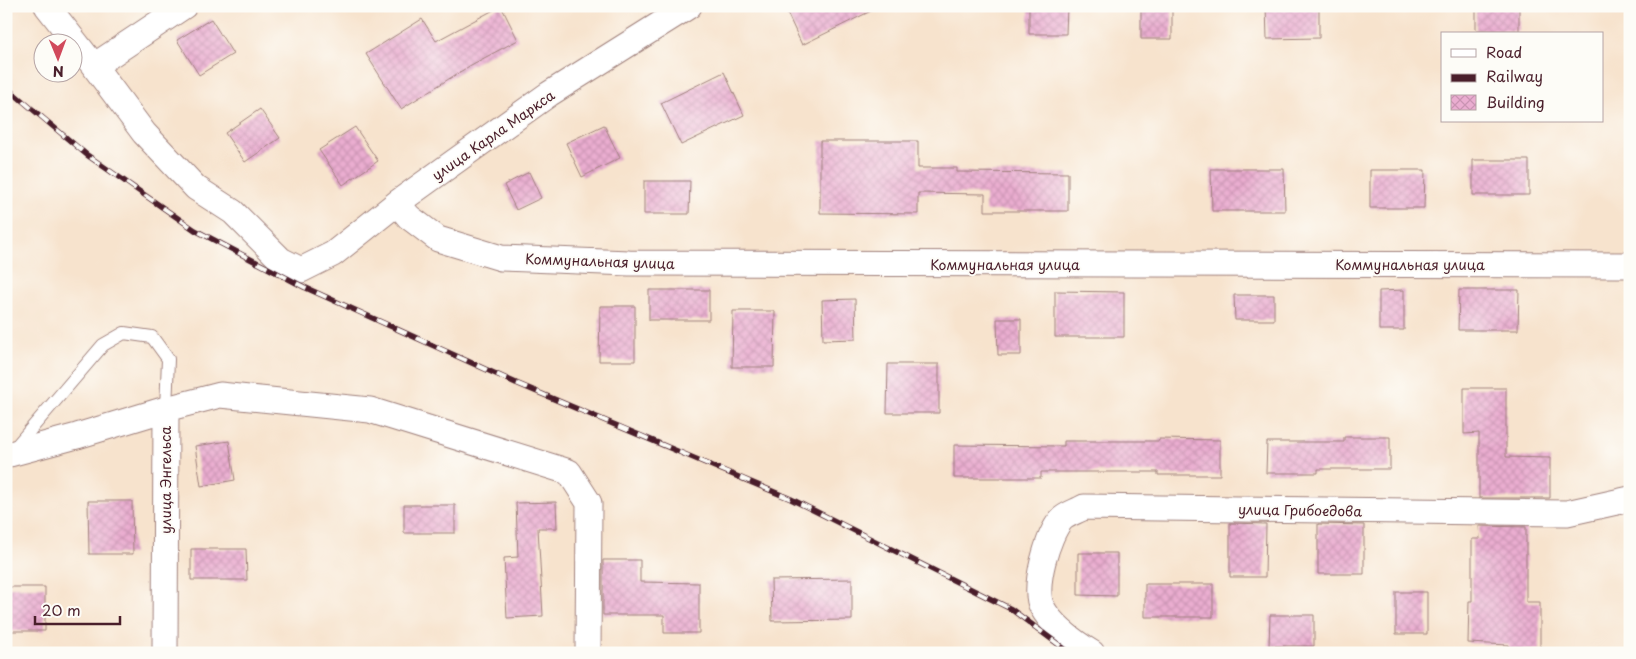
<svg xmlns="http://www.w3.org/2000/svg" width="1636" height="659" font-family="'Playpen Sans',sans-serif">
<style>
.building{fill:url(#building-cross-hatch)}
.lines{fill:none;stroke-linecap:round;stroke-linejoin:round}
.lane-casing{stroke:#a0817c;stroke-width:14}
.street-casing{stroke:#a0817c;stroke-width:27}
.lane{stroke:#fff;stroke-width:12}
.street{stroke:#fff;stroke-width:25}
.rail-casing{stroke:#4a1f2b;stroke-width:5.5}
.rail{stroke:#fdfcf7;stroke-width:4;stroke-dasharray:11;stroke-linecap:butt}
.labels{text-anchor:middle;dominant-baseline:central;stroke-width:4;stroke-linejoin:round;paint-order:stroke}
.street-label{font-size:14px;fill:#4a1f2b;stroke:#fdfcf7}
</style>
<defs>
<pattern id="building-cross-hatch" width="8" height="8" patternUnits="userSpaceOnUse" patternTransform="scale(1.25)"><rect width="8" height="8" fill="#eaadd0"/><path d="M0 0l8 8M0 8l8-8" fill="none" stroke="#ca94b3"/></pattern>
</defs>
<rect width="100%" height="100%" fill="#fdfcf7"/>
<filter id="ink" filterUnits="userSpaceOnUse"><feTurbulence type="fractalNoise" baseFrequency=".02" numOctaves="2"/><feDisplacementMap in="SourceGraphic" scale="10" xChannelSelector="R" yChannelSelector="G"/><feConvolveMatrix kernelMatrix="1 2 1 2 8 2 1 2 1" color-interpolation-filters="sRGB"/></filter>
<filter id="wash" filterUnits="userSpaceOnUse"><feTurbulence type="fractalNoise" baseFrequency=".0096" numOctaves="4" result="noise"/><feDisplacementMap in="SourceGraphic" scale="20" xChannelSelector="R" yChannelSelector="G"/><feGaussianBlur stdDeviation="1.12" result="paint"/><feColorMatrix in="noise" values="0 0 0 0 0 0 0 0 0 0 0 0 0 0 0 0 0 1.4 0 .05"/><feComposite in="paint" operator="in"/></filter>
<g filter="url(#wash)">
<rect width="100%" height="100%" fill="#f7e3cd"/>
<g id="blocks">
<path class="building" d="M501,6L518,40L471,65L401,109L366,54L422,19L436,41Z
M784,6H881L802,45Z
M1029,6H1067L1066,34H1029Z
M1141,6H1172V39H1141Z
M1266,6H1319V38L1267,39Z
M1476,6H1519V31L1476,30Z
M211,19L233,54L199,75L177,40Z
M724,72L744,115L681,145L661,103Z
M260,109L280,138L245,162L225,133Z
M604,125L620,158L582,177L566,143Z
M355,127L378,161L343,185L319,150Z
M820,141H918V168H957V172L1068,173V211H985V194L918,193V214L820,213Z
M1473,160H1529V195H1473Z
M1211,169H1284L1285,211H1212Z
M1370,170H1425L1424,208H1370Z
M529,172L541,198L516,210L504,185Z
M644,181H690L689,214H644Z
M649,290H709V320H649Z
M1404,290V330H1379V291Z
M1459,290H1519L1518,330H1458Z
M1055,291L1124,292V337H1055Z
M1234,295H1274V320H1235Z
M855,299L856,339L823,340L822,300Z
M600,306H635V361H599Z
M733,311H775L774,367H732Z
M997,319H1021V355H998Z
M888,364H939V413H887Z
M1464,388H1506V457L1550,458V498H1479V433L1464,434Z
M1344,437H1390V469H1318V473H1266L1267,442H1344Z
M1159,439L1220,440V475H1158V472H1041V478H954V445L1064,446V441H1159Z
M229,441L235,480L201,486L195,446Z
M88,501H132L133,554H89Z
M556,502L557,528H538L543,616L507,618L504,558L518,557L516,503Z
M404,505H455V533H404Z
M1230,523L1266,524L1265,577H1230Z
M1318,524L1364,525V574H1318Z
M1479,526L1526,527V602H1540V650L1509,651V645L1468,643L1469,601H1472V539H1480Z
M191,549H246L247,580H191Z
M1078,553H1117V596L1078,595Z
M603,560H640V582L699,583V633H664V615H603Z
M852,579V620L772,621L771,580Z
M1145,584H1213V617H1145Z
M6,587H45V631H6Z
M1396,592H1427V634H1396Z
M1270,615H1314V646H1269Z"/>
</g>
</g>
<g filter="url(#ink)">
<use href="#blocks" fill-opacity="0" stroke="#a0817c" stroke-width="1"/>
<g class="lines">
<g class="lane-casing">
<path id="lane" d="M13,450L103,345L124,333L152,337L168,359L166,409"/>
</g>
<g class="street-casing">
<path id="street" d="M47,6L94,66L144,133L196,188L233,212L281,260L301,270L333,254L397,203L549,94L689,6
M94,66L184,6
M397,203L409,217L438,239L501,258L629,263L1630,265
M166,409L220,395L370,410L569,472L589,503L588,653
M10,454L77,436L166,409L165,653
M1092,653C1074,642 1052,626 1042,607C1032,588 1048,535 1061,520C1066,514 1078,511 1084,507L1567,513L1630,499"/>
</g>
<use href="#lane" class="lane"/>
<use href="#street" class="street"/>
<g class="rail-casing">
<path id="rail" d="M6,87L87,155L195,230L304,287L516,383L791,499L1011,609L1070,653"/>
</g>
<use href="#rail" class="rail"/>
</g>
</g>
<g class="labels">
<g class="street-label">
<text transform="translate(493 135) rotate(-35)">улица Карла Маркса</text>
<text transform="translate(600 261) rotate(2)">Коммунальная улица</text>
<text x="1005" y="264">Коммунальная улица</text>
<text x="1410" y="264">Коммунальная улица</text>
<text transform="translate(165 480) rotate(-90)">улица Энгельса</text>
<text transform="translate(1300 510) rotate(1)">улица Грибоедова</text>
</g>
</g>
<rect width="1636" height="659" fill="none" stroke="#fdfcf7" stroke-width="25"/>
<rect x="1441" y="32" width="162" height="90" fill="#fdfcf7" stroke="#b5a4a5"/>
<rect x="1451" y="49" width="25" height="8" fill="#ffffff" stroke="#b5a4a5"/>
<text x="1486" y="58" font-size="15" fill="#4a1f2b">Road</text>
<rect x="1451" y="74" width="25" height="8" fill="#4a1f2b" stroke="#b5a4a5"/>
<text x="1486" y="82" font-size="15" fill="#4a1f2b">Railway</text>
<rect x="1451" y="95" width="25" height="15" fill="url(#building-cross-hatch)" stroke="#b5a4a5"/>
<text x="1486" y="108" font-size="15" fill="#4a1f2b">Building</text>
<g transform="translate(58 58) rotate(179)"><circle r="24" fill="#fdfcf7" stroke="#b5a4a5"/>
<path d="M0-4L9 19L0 12L-9 19Z" fill="#d1495b"/>
<text y="-8" font-size="14" font-weight="bold" text-anchor="middle" fill="#4a1f2b">N</text>
</g>
<path d="M35 616v8h85v-8" fill="none" stroke="#4a1f2b" stroke-width="2.5"/>
<text x="42" y="616" font-size="15" fill="#4a1f2b" stroke="#fdfcf7" stroke-width="4" paint-order="stroke">20 m</text>
</svg>
